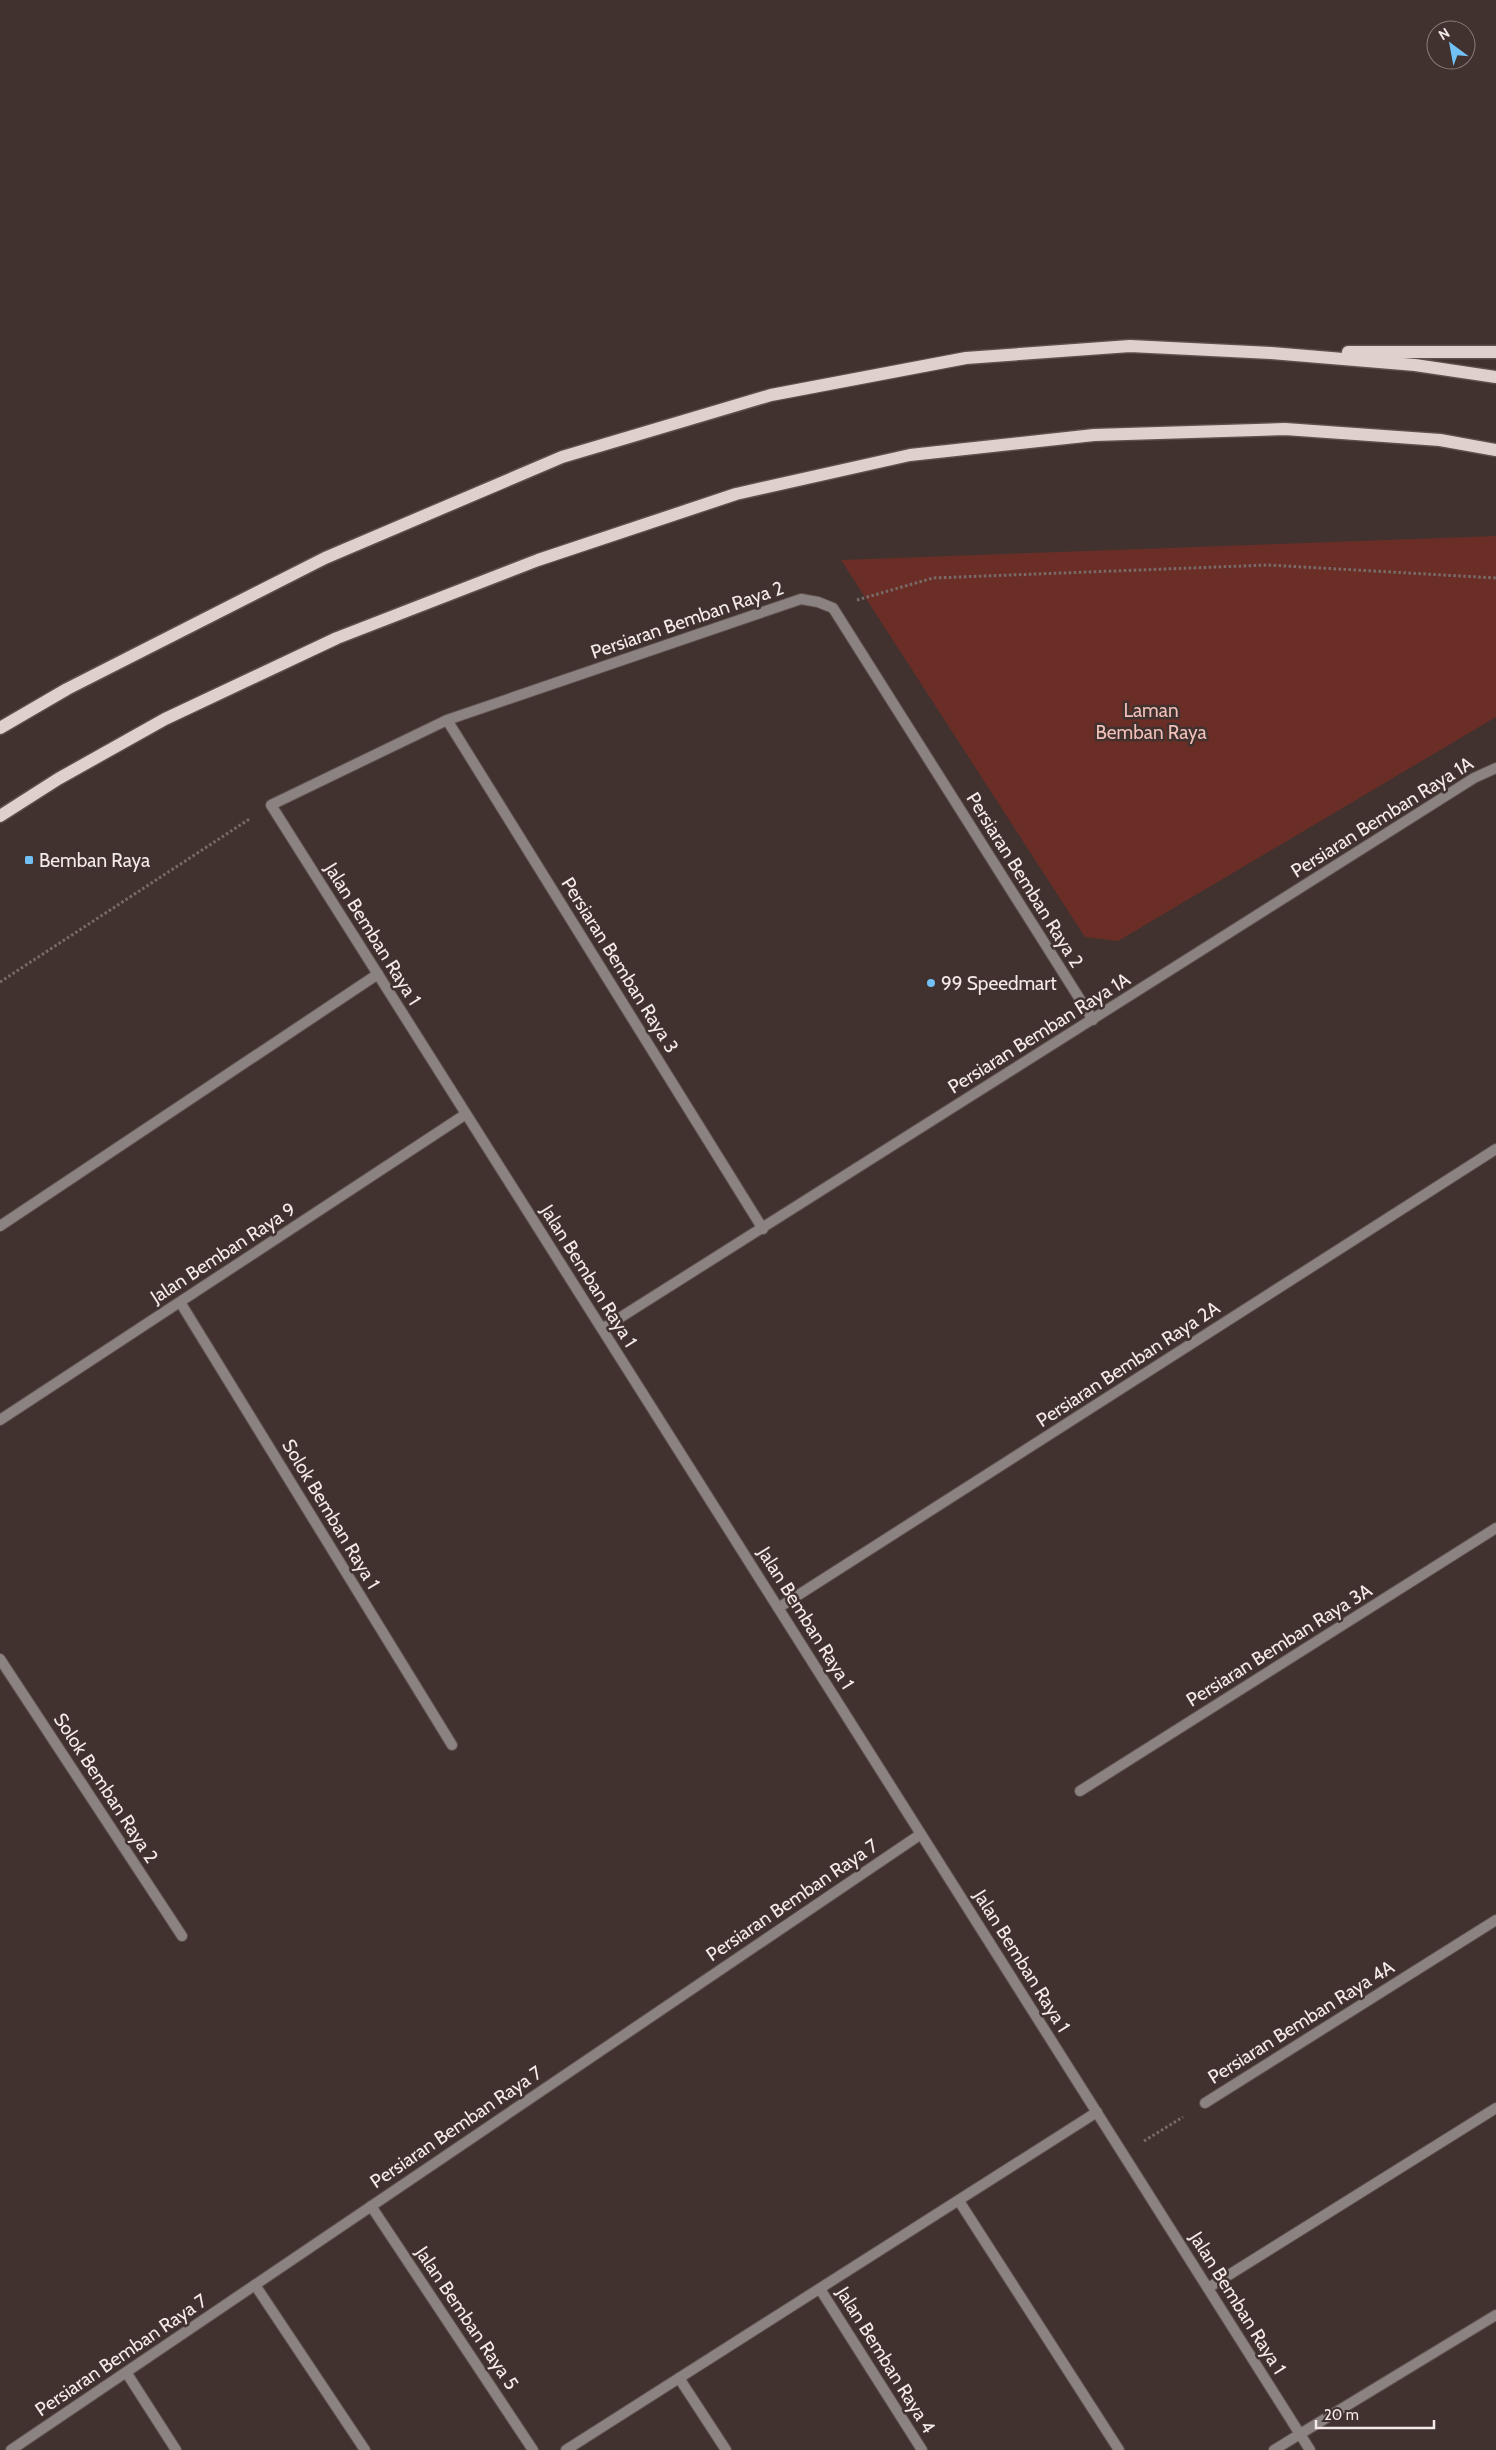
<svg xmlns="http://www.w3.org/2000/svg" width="1496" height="2450" font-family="Cabin,sans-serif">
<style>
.green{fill:#6a2e27}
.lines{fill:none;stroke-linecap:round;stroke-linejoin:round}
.service-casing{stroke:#5e4f4d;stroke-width:12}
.minor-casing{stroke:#5e4f4d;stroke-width:12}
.primary-casing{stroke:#5e4f4d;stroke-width:15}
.path{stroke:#786b68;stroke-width:3;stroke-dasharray:2.5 2.5;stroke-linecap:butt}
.service{stroke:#8b8382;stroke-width:10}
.minor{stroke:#8b8382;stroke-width:10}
.primary{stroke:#e0d0cd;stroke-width:12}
.poi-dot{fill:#71c1f5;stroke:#41322f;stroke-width:2}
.labels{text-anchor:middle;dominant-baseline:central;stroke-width:5;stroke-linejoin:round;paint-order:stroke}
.street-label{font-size:19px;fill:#f4eae8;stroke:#41322f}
.park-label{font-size:19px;fill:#f0bfb8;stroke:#41322f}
.poi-label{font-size:19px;fill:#f4eae8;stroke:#41322f;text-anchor:start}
</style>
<rect width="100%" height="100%" fill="#41322f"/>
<path class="green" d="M1496,536V717L1118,941L1085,937L841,560Z"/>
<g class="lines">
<g class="service-casing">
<path id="service" d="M0,1226L378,974
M959,2201L1119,2450
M255,2285L365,2450
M1208,2288L1496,2108
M679,2378L726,2450
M1274,2450L1300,2434"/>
</g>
<g class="minor-casing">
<path id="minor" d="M447,720L763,1229
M1093,1020L833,608L818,602L801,599L447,720L271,805L1310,2450
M180,1302L452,1745
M602,1329L1474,778L1496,768
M0,1420L466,1114
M778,1608L1496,1149
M0,1659L182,1936
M1080,1791L1496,1528
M1205,2103L1496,1920
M371,2206L533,2450
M820,2289L922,2450
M126,2372L176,2450
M1300,2434L1496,2315
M11,2450L921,1834
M566,2450L1097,2112"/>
</g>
<g class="primary-casing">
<path id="primary" d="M1348,352H1496
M0,728L67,689L325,558L562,457L771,395L966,358L1130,346L1271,353L1415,365L1496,377
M0,816L58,779L165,719L337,638L538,560L736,494L910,455L1094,435L1285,429L1440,440L1496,450"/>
</g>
<path class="path" d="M857,600L933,578L1268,565L1496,578
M0,982L251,818
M1144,2141L1183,2117"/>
<use href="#service" class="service"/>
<use href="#minor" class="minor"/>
<use href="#primary" class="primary"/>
</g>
<g class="poi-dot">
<rect x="24" y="855" width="10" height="10" rx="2.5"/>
<circle cx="931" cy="983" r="5"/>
</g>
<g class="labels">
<g class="street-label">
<text transform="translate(687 620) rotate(-19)">Persiaran Bemban Raya 2</text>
<text transform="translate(1382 817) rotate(-32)">Persiaran Bemban Raya 1A</text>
<text transform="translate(1025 880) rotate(58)">Persiaran Bemban Raya 2</text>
<text transform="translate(373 934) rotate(58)">Jalan Bemban Raya 1</text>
<text transform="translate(620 965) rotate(58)">Persiaran Bemban Raya 3</text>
<text transform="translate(1039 1033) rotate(-32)">Persiaran Bemban Raya 1A</text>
<text transform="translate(223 1253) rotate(-33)">Jalan Bemban Raya 9</text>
<text transform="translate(589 1276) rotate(58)">Jalan Bemban Raya 1</text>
<text transform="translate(1128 1364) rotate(-33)">Persiaran Bemban Raya 2A</text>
<text transform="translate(331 1514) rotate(59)">Solok Bemban Raya 1</text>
<text transform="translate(806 1618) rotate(58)">Jalan Bemban Raya 1</text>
<text transform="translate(1279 1645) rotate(-32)">Persiaran Bemban Raya 3A</text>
<text transform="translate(106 1788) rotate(57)">Solok Bemban Raya 2</text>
<text transform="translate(792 1900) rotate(-34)">Persiaran Bemban Raya 7</text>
<text transform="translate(1022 1961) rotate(58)">Jalan Bemban Raya 1</text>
<text transform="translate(1301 2022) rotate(-32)">Persiaran Bemban Raya 4A</text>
<text transform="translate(456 2127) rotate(-34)">Persiaran Bemban Raya 7</text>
<text transform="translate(1238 2303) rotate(58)">Jalan Bemban Raya 1</text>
<text transform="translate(467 2318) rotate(56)">Jalan Bemban Raya 5</text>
<text transform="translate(121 2355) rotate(-34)">Persiaran Bemban Raya 7</text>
<text transform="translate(886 2360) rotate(58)">Jalan Bemban Raya 4</text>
</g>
<g class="park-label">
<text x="1151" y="710">Laman<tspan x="1151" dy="22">Bemban Raya</tspan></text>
</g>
<g class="poi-label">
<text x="39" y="860">Bemban Raya</text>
<text x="941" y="983">99 Speedmart</text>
</g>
</g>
<g transform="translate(1451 45) rotate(328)"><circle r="24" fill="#41322f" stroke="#897c79"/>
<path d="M0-4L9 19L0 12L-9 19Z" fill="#71c1f5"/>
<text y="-8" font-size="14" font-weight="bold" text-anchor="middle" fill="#f4eae8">N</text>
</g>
<path d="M1316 2420v8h118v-8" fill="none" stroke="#f4eae8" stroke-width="2.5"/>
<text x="1324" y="2420" font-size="15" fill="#f4eae8" stroke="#41322f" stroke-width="4" paint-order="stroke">20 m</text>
</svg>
